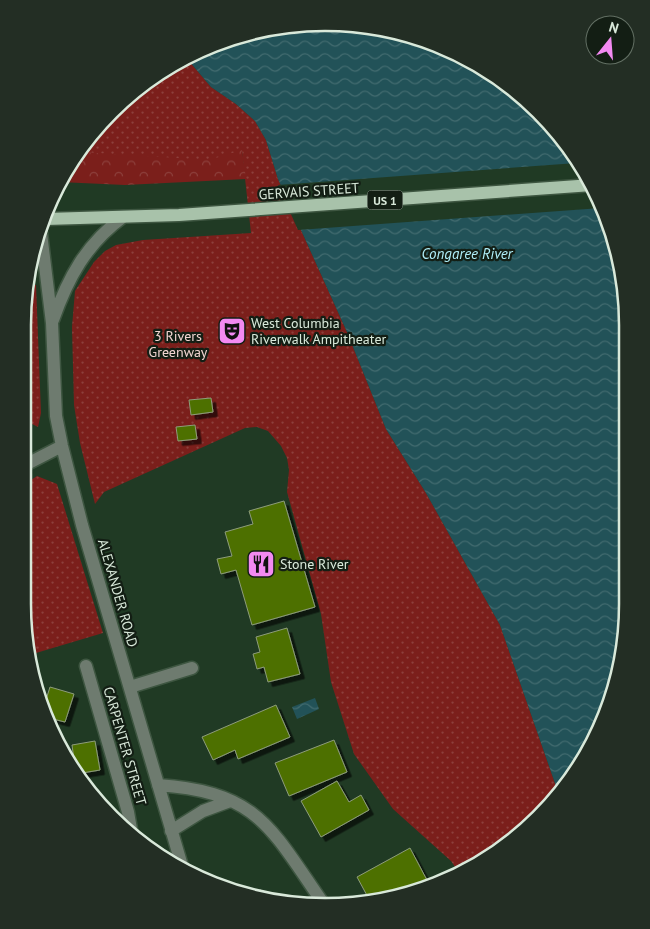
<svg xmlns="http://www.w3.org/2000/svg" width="650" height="929" font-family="'PT Sans',sans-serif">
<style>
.grass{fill:url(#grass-dots)}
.forest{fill:url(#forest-crowns)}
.water{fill:url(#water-waves)}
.pier{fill:#203a24}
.building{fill:#4e7000;stroke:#8d9c7b;filter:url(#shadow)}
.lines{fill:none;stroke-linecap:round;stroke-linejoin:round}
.minor-casing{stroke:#3e5641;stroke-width:15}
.major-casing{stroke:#3e5641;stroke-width:15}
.minor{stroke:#6e7b6f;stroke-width:12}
.major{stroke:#a8c2aa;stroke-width:12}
.labels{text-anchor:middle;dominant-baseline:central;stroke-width:4.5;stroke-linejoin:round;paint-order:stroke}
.shield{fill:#131e14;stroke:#9eac9f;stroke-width:1}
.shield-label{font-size:12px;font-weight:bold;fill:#d9e9da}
.street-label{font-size:14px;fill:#d9e9da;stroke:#131e14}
.poi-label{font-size:14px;fill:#d9e9da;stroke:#131e14;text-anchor:start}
.park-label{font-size:14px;fill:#f2d5d1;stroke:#131e14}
.water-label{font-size:15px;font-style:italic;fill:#afeef8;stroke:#131e14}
.rim{fill:none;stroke:#d9e9da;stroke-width:2.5}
</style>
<defs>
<pattern id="grass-dots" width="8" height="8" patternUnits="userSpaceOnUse" patternTransform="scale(1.25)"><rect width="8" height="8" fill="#7b1f1b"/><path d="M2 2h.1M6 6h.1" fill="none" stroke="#8d403c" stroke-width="1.8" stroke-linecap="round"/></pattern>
<pattern id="forest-crowns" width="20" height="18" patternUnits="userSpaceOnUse" patternTransform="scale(1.25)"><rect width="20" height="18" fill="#7b1f1b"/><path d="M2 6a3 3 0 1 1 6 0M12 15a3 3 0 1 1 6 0" fill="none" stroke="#8d403c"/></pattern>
<pattern id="water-waves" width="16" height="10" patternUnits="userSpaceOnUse" patternTransform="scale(1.25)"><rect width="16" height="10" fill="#225258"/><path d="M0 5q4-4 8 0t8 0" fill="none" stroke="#426b6f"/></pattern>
<filter id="shadow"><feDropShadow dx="4.5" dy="4.5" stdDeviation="0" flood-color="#0009"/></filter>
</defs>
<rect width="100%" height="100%" fill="#203a24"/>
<path class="grass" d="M189,61L211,87L236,104L255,121L266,140L278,179L347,332L386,429L426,493L500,625L557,789L525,831L460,874L451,861L393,809L354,754L331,682L321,614L287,492L289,470L287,458L281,446L268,431L257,427L245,428L104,492L95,504L80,443L74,405L72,327L75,291L94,262L105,251L116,245L143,240L251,233L242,151L210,165L70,166L125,98Z
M32,263L36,276L31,277L32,285H36L41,413L38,427L32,424L28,271Z
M37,476L57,484L103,633L36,653L30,664L23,604L25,484Z"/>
<path class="forest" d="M242,150L246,179L125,185L60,182L63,174L81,152L209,160Z"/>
<path class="water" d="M344,23L459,54L552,125L596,191L625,285L627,623L596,738L557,789L500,625L426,493L386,429L347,332L278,179L266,140L255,121L236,104L211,87L189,61L227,39Z
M315,698L319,709L297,719L292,707Z"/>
<path class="pier" d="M577,163L596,191L601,208L298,230L278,185Z"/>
<path class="building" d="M211,398L213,412L191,415L189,400Z
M195,425L197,439L178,441L176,427Z
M284,501L315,607L252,625L236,570L221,574L217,559L232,556L225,532L253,524L249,511Z
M287,628L300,674L268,682L264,667L257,669L253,654L260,652L256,637Z
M50,687L74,694L65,722L49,718L44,706Z
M276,705L290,737L238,759L235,750L213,760L202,737Z
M334,740L347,772L289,796L275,763Z
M95,741L100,770L76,774L72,745Z
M337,781L349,802L361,795L369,810L321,837L301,801Z
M410,848L428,882L411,892L384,901H370L357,877Z
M261,890L263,898L247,894Z"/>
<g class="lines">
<g class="minor-casing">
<path id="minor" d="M41,233L52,323L56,416L62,446L82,525L182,866
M53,320C68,278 86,244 123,217
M25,465L62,446
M86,666L128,812L132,835
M130,687L192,668
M158,785C258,792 270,827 323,903
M171,831L203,811L230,801"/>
</g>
<g class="major-casing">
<path id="major" d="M46,219L179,215L592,185"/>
</g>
<use href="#minor" class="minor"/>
<use href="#major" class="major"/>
</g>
<defs>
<g id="theatre-square" transform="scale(1.4375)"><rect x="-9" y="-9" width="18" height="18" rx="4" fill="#f38af2" stroke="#131e14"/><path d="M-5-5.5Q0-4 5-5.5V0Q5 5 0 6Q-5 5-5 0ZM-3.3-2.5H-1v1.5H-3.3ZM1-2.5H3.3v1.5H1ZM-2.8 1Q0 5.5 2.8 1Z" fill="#111"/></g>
<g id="restaurant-square" transform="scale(1.4375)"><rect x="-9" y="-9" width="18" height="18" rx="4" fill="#f38af2" stroke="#131e14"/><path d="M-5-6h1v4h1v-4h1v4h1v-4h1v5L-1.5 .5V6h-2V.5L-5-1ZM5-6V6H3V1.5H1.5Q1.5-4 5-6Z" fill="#111"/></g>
</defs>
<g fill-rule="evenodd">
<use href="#theatre-square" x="232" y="331"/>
<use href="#restaurant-square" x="261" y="564"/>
</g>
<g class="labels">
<rect class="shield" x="367.5" y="190.5" width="35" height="19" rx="4"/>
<g class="shield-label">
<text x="385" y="200">US 1</text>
</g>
<g class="street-label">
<text transform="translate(309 191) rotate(-4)">GERVAIS STREET</text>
<text transform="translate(118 593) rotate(74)">ALEXANDER ROAD</text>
<text transform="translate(125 746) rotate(74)">CARPENTER STREET</text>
</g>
<g class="poi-label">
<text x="251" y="323">West Columbia<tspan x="251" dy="16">Riverwalk Ampitheater</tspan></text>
<text x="280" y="564">Stone River</text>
</g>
<g class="park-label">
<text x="178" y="336">3 Rivers<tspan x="178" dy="16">Greenway</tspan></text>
</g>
<g class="water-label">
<text x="467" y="253">Congaree River</text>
</g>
</g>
<path d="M0 0H650V929H0ZM325 31H325A294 294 0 0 1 619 325V604A294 294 0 0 1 325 898H325A294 294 0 0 1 31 604V325A294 294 0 0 1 325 31Z" fill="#232e24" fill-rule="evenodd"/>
<path class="rim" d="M325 31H325A294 294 0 0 1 619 325V604A294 294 0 0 1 325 898H325A294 294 0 0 1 31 604V325A294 294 0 0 1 325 31Z"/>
<g transform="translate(610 40) rotate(17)"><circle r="24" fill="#131e14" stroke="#626f63"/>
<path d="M0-4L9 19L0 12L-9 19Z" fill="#f38af2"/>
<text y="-8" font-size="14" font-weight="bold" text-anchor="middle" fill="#d9e9da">N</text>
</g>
</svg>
